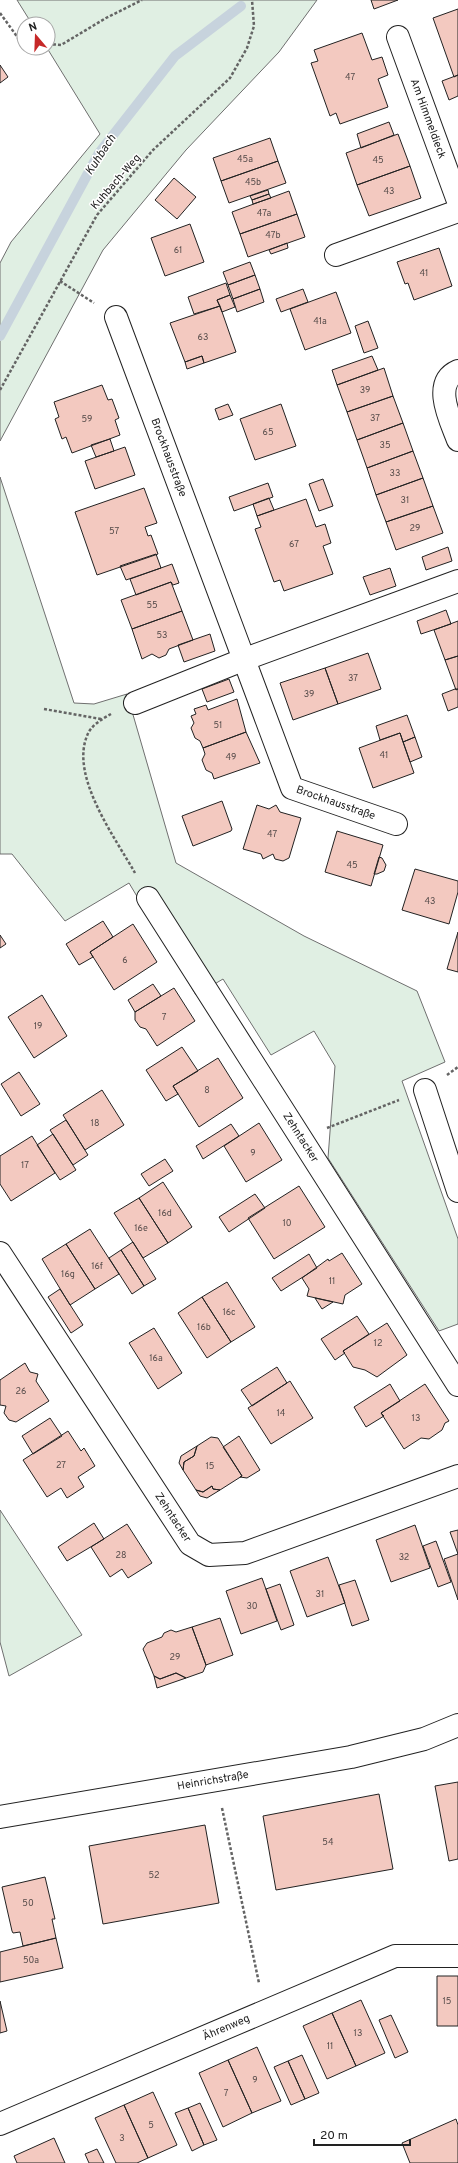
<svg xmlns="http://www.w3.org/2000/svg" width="458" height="2163" font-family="Overpass,sans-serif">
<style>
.green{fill:#e0efe3;stroke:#6f6f6f}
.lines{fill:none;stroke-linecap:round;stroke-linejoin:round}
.stream{stroke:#c7d3dd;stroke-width:10}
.building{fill:#f3c9c0;stroke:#222}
.minor-casing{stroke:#222;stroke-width:24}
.path{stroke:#646464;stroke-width:2.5;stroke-dasharray:3 2;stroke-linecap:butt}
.minor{stroke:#fff;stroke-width:22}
.labels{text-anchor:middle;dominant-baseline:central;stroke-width:3;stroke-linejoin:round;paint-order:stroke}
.number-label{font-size:9px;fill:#564c4a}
.street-label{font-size:11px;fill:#222;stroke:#fff}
.water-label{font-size:12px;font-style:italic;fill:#222;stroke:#fff}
</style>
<rect width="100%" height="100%" fill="#fff"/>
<path class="green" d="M17,0H317L279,52L186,150L103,250L0,441V263L11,242L100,134L47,48L48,24H32Z
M0,477L74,703L94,704L127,694L176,863L304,936L417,991L445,1062L402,1081L458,1239V1324L439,1331L328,1158L335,1066L314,1031L271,1055L223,979L196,995L129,883L65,921L12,854H0Z
M0,1510L82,1635L9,1676L0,1642Z"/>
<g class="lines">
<path class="stream" d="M0,336L99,153L175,56L241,6"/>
</g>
<path class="building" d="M371,0H398L374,9Z
M458,9V75L454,77L433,18Z
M362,33L372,60L382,57L388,75L378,79L388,107L340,124L336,113L330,116L311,63L318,61L314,50Z
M0,65L8,77L0,83Z
M458,75V96L449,100L442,81Z
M389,122L394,135L361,148L357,134Z
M398,134L410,166L357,185L346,153Z
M270,138L278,161L221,181L213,158Z
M278,161L286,183L229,203L221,181Z
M410,166L421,198L369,216L357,185Z
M174,178L196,197L177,219L155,200Z
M268,190L269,194L252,200L250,196Z
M289,191L297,214L240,234L232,212Z
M269,194L271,198L253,204L252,200Z
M297,214L305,237L248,257L240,234Z
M190,224L204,262L165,276L151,238Z
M287,243L288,248L271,254L269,250Z
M439,248L452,286L414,300L408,283L405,284L397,262Z
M250,262L255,275L228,285L223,272Z
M255,275L260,289L233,299L228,285Z
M226,283L230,295L217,300L220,306L194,314L188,297Z
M260,289L264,302L237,312L233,299Z
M303,289L308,302L281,312L276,299Z
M336,292L351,333L305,350L290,309Z
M230,295L235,307L222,312L217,300Z
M220,306L236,352L204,363L202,356L185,362L170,323Z
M368,321L378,348L364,353L355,326Z
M202,356L204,363L187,369L185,362Z
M372,356L378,370L337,385L332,370Z
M384,368L393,396L347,412L337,385Z
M102,385L108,400L112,399L119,418L115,420L120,435L72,453L66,437L62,439L55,419L59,417L54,402Z
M393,396L403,423L357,440L347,412Z
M228,404L233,415L219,420L215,409Z
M281,404L296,446L255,460L240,419Z
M403,423L413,451L367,468L357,440Z
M110,439L114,451L96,457L91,445Z
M125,447L135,475L95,489L85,461Z
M413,451L423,478L376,495L367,468Z
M423,478L433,506L386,522L376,495Z
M323,479L333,506L319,511L309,484Z
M268,483L273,497L234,511L229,497Z
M144,488L157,523L145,527L148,536L151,535L158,554L97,575L75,512Z
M269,498L274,510L257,516L253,504Z
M306,499L316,527L325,524L331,543L323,546L333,574L284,591L280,580L274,582L255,529L261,527L257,516Z
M433,506L443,533L396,550L386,522Z
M448,547L452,561L426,570L422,557Z
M156,554L161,568L126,580L120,566Z
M172,564L179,583L173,585L171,582L136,595L130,579Z
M390,568L396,586L370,595L363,577Z
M171,582L182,611L132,629L121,600Z
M446,610L451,624L421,634L417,621Z
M182,611L193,640L169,649L166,655L159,658L152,654L142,659L132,629Z
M458,621V656L445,660L434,630Z
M210,634L215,651L184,662L178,645Z
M368,653L381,689L338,704L325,668Z
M458,656V689L456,690L445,660Z
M325,668L338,704L293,720L280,683Z
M229,679L234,692L207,702L202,689Z
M455,689H458V707L448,711L442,694Z
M237,699L246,732L203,748L200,741L195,738L191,728L194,723L191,716L196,714L194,709L206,705L208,710Z
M407,715L415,737L403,742L400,733L380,740L376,726Z
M246,732L260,763L214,779L212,773L206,770L202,760L205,754L203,748Z
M400,733L414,773L373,788L359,748Z
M415,737L422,757L410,762L403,742Z
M222,801L232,829L231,831L193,846L182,816Z
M257,805L269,809L276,805L280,812L301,818L289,858L283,861L275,859L273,854L263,859L261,854L243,849Z
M337,831L383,845L371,886L325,872Z
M379,857L382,858L386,865L384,871L377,874H374Z
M415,869L458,881V892L449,924L402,910Z
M103,921L113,937L90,952L93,957L79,965L66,944Z
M133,924L157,962L114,990L90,952Z
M458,932V972L447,969Z
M0,935L6,944L0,948Z
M153,984L161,996L135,1012L128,1000Z
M174,988L195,1021L157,1046L146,1029L140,1027L135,1020V1012Z
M42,995L67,1036L34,1058L8,1017Z
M182,1047L198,1071L173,1086L178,1094L166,1101L146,1070Z
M218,1058L243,1098L199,1127L173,1086Z
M19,1072L40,1104L21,1116L1,1084Z
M102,1090L124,1125L85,1150L63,1115Z
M66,1120L88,1155L73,1165L50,1130Z
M259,1123L282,1160L246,1182L224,1146Z
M231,1124L239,1136L203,1159L196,1146Z
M53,1134L76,1170L60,1180L37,1145Z
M32,1136L55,1173L11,1201L0,1184V1156Z
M165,1159L173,1171L149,1186L141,1174Z
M163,1182L192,1227L168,1243L139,1198Z
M299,1186L325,1227L274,1259L248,1218Z
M255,1194L265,1208L229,1232L219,1217Z
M139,1198L168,1243L143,1258L114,1213Z
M90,1229L119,1274L95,1289L66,1244Z
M133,1242L156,1279L144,1286L121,1250Z
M66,1244L95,1289L70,1305L42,1259Z
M121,1250L144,1286L132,1294L109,1258Z
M342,1253L362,1284L345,1295L343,1304L307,1296L309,1289L302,1278L328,1259L329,1261Z
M309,1254L317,1268L281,1291L272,1278Z
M227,1282L255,1327L231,1342L202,1297Z
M60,1289L83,1325L71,1333L48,1297Z
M202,1297L231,1342L207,1358L178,1313Z
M315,1298L333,1302L322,1309Z
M357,1316L369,1334L343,1351L345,1353L335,1360L321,1339Z
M387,1323L407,1355L377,1377L365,1370L353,1367L343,1351Z
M154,1328L182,1373L158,1389L129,1343Z
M25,1363L30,1372L38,1374L36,1381L49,1401L16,1422L9,1420L4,1413L6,1406L0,1405V1380Z
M277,1367L287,1383L252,1406L241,1390Z
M290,1381L313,1418L271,1444L248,1408Z
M390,1384L400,1401L381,1413L384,1416L366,1427L354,1407Z
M425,1384L449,1421L445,1423L442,1430L429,1439L421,1438L404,1449L381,1413Z
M50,1418L62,1436L33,1454L22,1436Z
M68,1431L81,1451L84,1448L95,1466L78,1477L84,1487L67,1498L61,1488L47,1497L23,1460Z
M239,1436L260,1470L247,1478L240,1477L242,1476L223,1447Z
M211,1437L218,1438L242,1476L220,1490L213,1489L212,1486L203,1492L196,1490L183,1470L184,1462L194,1456L197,1446Z
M197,1446L194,1456L184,1462L183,1470L179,1463L181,1456Z
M212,1486L213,1489L220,1490L207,1498L200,1496L196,1490L203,1492Z
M94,1523L104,1539L67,1561L58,1547Z
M127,1524L152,1563L128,1578L122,1569L110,1577L91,1547Z
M415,1525L430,1568L391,1582L376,1540Z
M458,1530V1554L450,1532Z
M436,1541L451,1582L438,1587L423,1546Z
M458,1554V1600L444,1559Z
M328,1557L345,1603L307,1617L290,1571Z
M262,1578L277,1621L241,1634L226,1591Z
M355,1580L369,1620L352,1626L339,1585Z
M280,1584L294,1625L281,1630L266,1589Z
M220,1618L233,1655L206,1665L192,1627Z
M192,1627L206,1665L203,1672L186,1678L176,1673L160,1679L154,1676L143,1649L147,1643L162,1637L164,1633L171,1630L176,1632Z
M176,1673L186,1678L157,1688L154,1676L160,1679Z
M458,1782V1859L449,1861L435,1786Z
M379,1794L393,1869L276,1890L263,1816Z
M205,1825L219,1903L103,1924L89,1846Z
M45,1877L55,1919H52L56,1938L23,1946L20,1932L13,1933L12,1931L2,1887Z
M56,1938L63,1968L0,1982V1952Z
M437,1976H458V2026H437Z
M361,2000L385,2053L356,2066L332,2013Z
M0,2001L7,2031L0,2033Z
M332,2013L356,2066L327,2079L303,2026Z
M391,2015L408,2052L395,2058L379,2020Z
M257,2047L281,2101L252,2113L228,2060Z
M302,2055L319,2093L305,2099L288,2061Z
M228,2060L252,2113L223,2127L199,2073Z
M288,2061L305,2099L291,2105L274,2067Z
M153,2092L177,2145L148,2158L124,2105Z
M200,2103L217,2140L204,2145L188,2108Z
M124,2105L148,2158L137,2163H116L95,2118Z
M188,2108L204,2145L192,2151L175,2113Z
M456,2119L458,2125V2163H410L402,2143Z
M54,2138L65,2163H17L14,2156Z
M97,2149L104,2163H89L85,2154Z"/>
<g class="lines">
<g class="minor-casing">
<g id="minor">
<path id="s1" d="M398,37L458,201"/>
<path d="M336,255L458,211"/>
<path id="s2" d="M116,317L292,788L396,824"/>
<path d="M458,371C431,383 451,421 458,440"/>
<path d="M135,703L245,659L458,581"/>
<path id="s3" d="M148,898L458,1385"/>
<path d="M425,1090L458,1191"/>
<path id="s4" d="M0,1253L190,1544L209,1555L245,1553L458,1476"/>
<path id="s5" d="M0,1817L351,1757L424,1739L458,1725"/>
<path id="s6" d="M0,2124L395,1956H458"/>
</g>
</g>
<path class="path" d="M0,13L21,42H24
M48,44L61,45L106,18L142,0
M60,281L94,303
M0,390L97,215L153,150L230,78L247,48L254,26L252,0
M44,709L101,719
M111,714C102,719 90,726 87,736C70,777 116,839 135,873
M447,1075L458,1067
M327,1128L399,1100
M222,1808L259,1983"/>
<use href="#minor" class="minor"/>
</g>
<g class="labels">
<g class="number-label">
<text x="350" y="77">47</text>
<text x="245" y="159">45a</text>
<text x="378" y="160">45</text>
<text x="253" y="182">45b</text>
<text x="389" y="191">43</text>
<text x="264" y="213">47a</text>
<text x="273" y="235">47b</text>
<text x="178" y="250">61</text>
<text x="424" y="273">41</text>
<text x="320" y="321">41a</text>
<text x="203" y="337">63</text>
<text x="365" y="390">39</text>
<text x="375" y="418">37</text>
<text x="87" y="419">59</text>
<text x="268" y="432">65</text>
<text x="385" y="445">35</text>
<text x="395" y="473">33</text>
<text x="405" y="500">31</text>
<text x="415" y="528">29</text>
<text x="114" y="531">57</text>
<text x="294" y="544">67</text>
<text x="152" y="605">55</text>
<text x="162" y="635">53</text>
<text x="353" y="678">37</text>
<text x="309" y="694">39</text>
<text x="218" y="725">51</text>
<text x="384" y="755">41</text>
<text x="231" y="757">49</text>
<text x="272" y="834">47</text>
<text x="352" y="865">45</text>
<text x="430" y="901">43</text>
<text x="125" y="960">6</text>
<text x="164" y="1017">7</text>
<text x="38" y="1026">19</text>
<text x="207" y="1090">8</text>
<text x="95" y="1123">18</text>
<text x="253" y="1153">9</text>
<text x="25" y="1165">17</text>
<text x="165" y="1213">16d</text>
<text x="287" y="1223">10</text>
<text x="141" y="1228">16e</text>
<text x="97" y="1266">16f</text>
<text x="68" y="1274">16g</text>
<text x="332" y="1281">11</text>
<text x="229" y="1312">16c</text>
<text x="204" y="1327">16b</text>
<text x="378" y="1343">12</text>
<text x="156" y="1358">16a</text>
<text x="21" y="1391">26</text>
<text x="281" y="1413">14</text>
<text x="416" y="1418">13</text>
<text x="61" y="1465">27</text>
<text x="210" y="1466">15</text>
<text x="121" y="1555">28</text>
<text x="404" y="1557">32</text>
<text x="320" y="1594">31</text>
<text x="252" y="1606">30</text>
<text x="175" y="1657">29</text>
<text x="328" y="1842">54</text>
<text x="154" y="1875">52</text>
<text x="28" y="1903">50</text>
<text x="31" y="1960">50a</text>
<text x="447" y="2001">15</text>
<text x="358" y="2033">13</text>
<text x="330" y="2046">11</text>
<text x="255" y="2080">9</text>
<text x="226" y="2093">7</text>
<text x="151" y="2125">5</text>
<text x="122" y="2138">3</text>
</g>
<g class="street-label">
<text stroke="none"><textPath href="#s1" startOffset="87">Am Himmeldieck</textPath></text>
<text transform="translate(116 182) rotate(-49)">Kuhbach-Weg</text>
<text stroke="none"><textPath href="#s2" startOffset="150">Brockhausstraße</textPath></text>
<text stroke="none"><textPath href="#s2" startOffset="549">Brockhausstraße</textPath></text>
<text stroke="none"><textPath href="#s3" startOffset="284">Zehntacker</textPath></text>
<text stroke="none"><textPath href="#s4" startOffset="316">Zehntacker</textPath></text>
<text stroke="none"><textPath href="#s5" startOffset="216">Heinrichstraße</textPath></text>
<text stroke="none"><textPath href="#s6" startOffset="246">Ährenweg</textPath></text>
</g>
<g class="water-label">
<text transform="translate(101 155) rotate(-57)">Kuhbach</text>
</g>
</g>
<g transform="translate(36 36) rotate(341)"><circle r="19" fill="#ffffff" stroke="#a7a7a7"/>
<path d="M0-3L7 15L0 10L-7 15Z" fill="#c62828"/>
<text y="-6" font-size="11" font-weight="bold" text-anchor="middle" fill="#222222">N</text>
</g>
<path d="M314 2139v6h96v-6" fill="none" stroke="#222222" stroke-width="2"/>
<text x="320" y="2139" font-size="12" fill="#222222" stroke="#ffffff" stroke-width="3" paint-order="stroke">20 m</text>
</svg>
